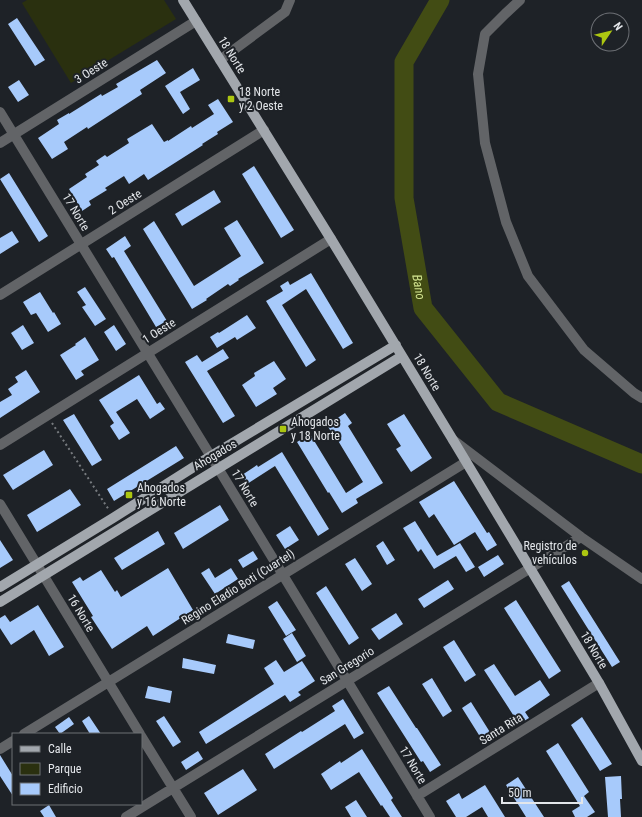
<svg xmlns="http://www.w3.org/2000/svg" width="642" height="817" font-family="'Roboto Condensed',sans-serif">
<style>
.green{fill:#2a300f}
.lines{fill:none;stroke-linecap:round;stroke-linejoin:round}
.river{stroke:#424c14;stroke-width:19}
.building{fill:#a7cafb}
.path{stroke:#777b7f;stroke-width:2;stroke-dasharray:2 3;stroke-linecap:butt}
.minor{stroke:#626467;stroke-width:10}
.major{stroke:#a2a7ad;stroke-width:10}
.poi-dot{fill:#acc611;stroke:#1e2227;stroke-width:1.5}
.labels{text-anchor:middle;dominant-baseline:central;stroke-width:4;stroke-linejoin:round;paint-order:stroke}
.street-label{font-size:12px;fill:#e3e6ea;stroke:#1e2227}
.poi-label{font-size:12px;fill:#e3e6ea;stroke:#1e2227;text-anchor:start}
.water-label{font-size:13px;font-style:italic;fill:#cfe18e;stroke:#1e2227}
</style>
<rect width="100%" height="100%" fill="#1e2227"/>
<path class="green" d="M27,0H164L176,19L71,83L22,3Z"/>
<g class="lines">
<path class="river" id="s1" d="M440,0L404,62V198L423,308L498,402L642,464"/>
</g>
<path class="building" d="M17,18L45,60L35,66L8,24Z
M157,60L166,73L140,90L142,94L88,129L87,127L64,142L68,149L52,159L38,138L59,124L57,120L69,113V114L101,94L102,96L118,87L116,84Z
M193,68L200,80L180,92L190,109L183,114L165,86Z
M19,80L29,95L18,102L8,87Z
M218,99L233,122L217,132L218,134L202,144L203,145L148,180L144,174L129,184L124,176L105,188L107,190L89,201L91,205L82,211L69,189L87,177L85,174L99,165L96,161L105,155L107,157L129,143L127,139L152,124L164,142L168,140V141L191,126L192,128L214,114L208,105Z
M254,166L294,230L281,238L242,174Z
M9,173L48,236L39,242L0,179Z
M214,190L221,202L182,226L175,214Z
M237,220L264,263L238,279L239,280L230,286L228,284L206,299L207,300L192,309L143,229L154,221L194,286L241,256L224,228Z
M12,231L19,242L0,254V238Z
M125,236L131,246L124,251L167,321L156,327L114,257L112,258L106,249Z
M311,273L353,343L343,349L306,289L282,305L316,360L306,367L266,301L283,291L280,286L288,281L290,285Z
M85,287L106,319L95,326L82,307L86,305L77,292Z
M40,292L53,313L54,312L61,324L48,332L36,313L31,315L23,302Z
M247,315L256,328L237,340L235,337L217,348L210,337L218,332L219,333Z
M23,325L34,343L22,350L11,333Z
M114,325L126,344L116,351L104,332Z
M85,337L99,360L81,371L84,375L76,380L60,355L76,345L75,344Z
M223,349L229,358L207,371L235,416L223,423L185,362L197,355L202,362Z
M274,361L286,379L273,388L277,394L256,407L242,385L255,376L254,373Z
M26,370L40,392L0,418V402L12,395L8,389L18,382L15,377Z
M139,375L157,404L160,402L165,409L150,419L137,399L116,412L130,433L119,440L110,426L114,423L99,400Z
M345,413L352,423L348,426L383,483L356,499L358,503L342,513L329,492L328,493L297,442L310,434L346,493L363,482L334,434L333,435L327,425Z
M74,414L102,460L92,466L63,420Z
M404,414L432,458L411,472L396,449L401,446L387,424Z
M176,446L184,458L114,501L107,489Z
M44,450L53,465L13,490L3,475Z
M282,452L329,529L318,536L275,466L247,484L242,475L257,465L258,467Z
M454,481L487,533L489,532L497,545L487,551L475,532L454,545L434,514L429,518L419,502Z
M70,489L81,505L37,532L27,515Z
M220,505L229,520L183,549L174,533Z
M415,521L437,556L460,543L475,567L466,572L456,556L434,569L421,549L418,552L403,528Z
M290,526L299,540L285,549L276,535Z
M158,531L165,544L122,570L114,558Z
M0,540L13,560L0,568Z
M383,541L395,560L387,565L376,546Z
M253,551L258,559L243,568L238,560Z
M498,555L504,564L484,577L478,567Z
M355,558L372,584L362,591L345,564Z
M168,568L193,610L153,636L147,626L112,649L91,617L93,616L72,582L80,577L83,581L101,570L115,592L117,590L121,597Z
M209,568L215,578L231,568L238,579L215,594L201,573Z
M448,580L454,589L424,608L418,599Z
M569,581L620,662L612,667L561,586Z
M326,586L359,638L349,645L316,593Z
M516,600L561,671L549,679L504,608Z
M277,601L296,630L286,636L268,607Z
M38,605L64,647L49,656L34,630L11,645L0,628V618L5,615L10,622Z
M396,613L403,624L379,640L371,629Z
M292,633L306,656L297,662L283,639Z
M228,634L255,640L253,649L226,643Z
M454,640L476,675L465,682L443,647Z
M183,658L216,665L214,674L182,668Z
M276,660L284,672L302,661L315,681L298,692L301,695L290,702L285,695L206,744L199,732L274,684L264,668Z
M494,664L515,696L540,680L550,695L525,712L529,718L519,724L484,670Z
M432,678L452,711L443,717L422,684Z
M148,686L172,691L170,703L145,698Z
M389,686L416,728H417L441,765L430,772L423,761L421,762L377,693Z
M343,699L364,733L354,739L345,724L274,769L265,754L301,731L302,732L335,711L332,706Z
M471,702L493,737L484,743L462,708Z
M89,716L101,734H90L82,721Z
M164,716L181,742L173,747L156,721Z
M69,717L74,724L60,734L55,727Z
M582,717L612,764L600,771L571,725Z
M558,743L589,792L584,796L595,812L587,817H575L572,811L580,806L546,751Z
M362,749L393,798L391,800L402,817H390L382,805L381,806L359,772L331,790L321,774L340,761L341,763Z
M198,751L203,759L186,770L181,762Z
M0,755L13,776V796L0,776Z
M243,769L257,790L218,815L204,793Z
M621,776L622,799H620L621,817H608L605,777Z
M518,777L544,817H526L506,785Z
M485,785L505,817H488L482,807L466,817H456L446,801L459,793L462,799Z
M356,800L367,817H351L345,807Z
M49,805L56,817H44L40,811Z"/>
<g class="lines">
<path class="path" d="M52,423L109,510"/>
<path class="minor" d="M520,0L505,14L485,34L478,74L485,143L506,222L528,276L584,350L634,393L642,398
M220,60L285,12L290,0
M0,112L218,468L430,817
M0,143L196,21
M0,295L264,130
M453,440L581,537L642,579
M0,445L331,239
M0,504L140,734
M24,734L466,462
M141,736L191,817
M0,749L13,741
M417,796L599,683
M126,817L581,537"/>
<path class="major" d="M183,0L331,239L453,440L599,683L642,761
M0,587L113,518L211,456L396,345
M0,602L402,356"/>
</g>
<g class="poi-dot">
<rect x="227" y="95" width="8" height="8" rx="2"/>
<rect x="279" y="425" width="8" height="8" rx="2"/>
<rect x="125" y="491" width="8" height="8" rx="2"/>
<circle cx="585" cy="553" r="4"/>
</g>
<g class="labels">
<g class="street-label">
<text transform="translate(232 55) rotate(58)">18 Norte</text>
<text transform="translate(91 71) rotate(-32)">3 Oeste</text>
<text transform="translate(125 202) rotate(-32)">2 Oeste</text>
<text transform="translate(76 212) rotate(59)">17 Norte</text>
<text transform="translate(159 331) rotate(-32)">1 Oeste</text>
<text transform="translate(427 372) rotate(59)">18 Norte</text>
<text transform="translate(215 455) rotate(-31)">Ahogados</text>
<text transform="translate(245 488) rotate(59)">17 Norte</text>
<text transform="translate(238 587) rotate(-32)">Regino Eladio Boti (Cuartel)</text>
<text transform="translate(81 613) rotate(59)">16 Norte</text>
<text transform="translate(594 650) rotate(59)">18 Norte</text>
<text transform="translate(347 666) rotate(-32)">San Gregorio</text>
<text transform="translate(501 729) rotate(-32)">Santa Rita</text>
<text transform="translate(413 765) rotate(59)">17 Norte</text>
</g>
<g class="poi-label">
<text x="239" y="92">18 Norte<tspan x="239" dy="14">y 2 Oeste</tspan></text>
<text x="291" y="422">Ahogados<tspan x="291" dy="14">y 18 Norte</tspan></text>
<text x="137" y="488">Ahogados<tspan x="137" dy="14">y 16 Norte</tspan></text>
<text x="577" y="546" text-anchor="end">Registro de<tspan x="577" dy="14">vehículos</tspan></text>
</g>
<g class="water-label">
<text stroke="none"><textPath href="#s1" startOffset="298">Bano</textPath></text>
</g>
</g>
<rect x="12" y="733" width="130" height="72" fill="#1e2227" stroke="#6d7075"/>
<rect x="20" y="746" width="20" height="6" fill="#a2a7ad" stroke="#6d7075"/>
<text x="48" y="753" font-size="12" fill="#e3e6ea">Calle</text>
<rect x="20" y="763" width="20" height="12" fill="#2a300f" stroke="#6d7075"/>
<text x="48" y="773" font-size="12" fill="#e3e6ea">Parque</text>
<rect x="20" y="783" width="20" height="12" fill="#a7cafb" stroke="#6d7075"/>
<text x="48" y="793" font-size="12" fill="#e3e6ea">Edificio</text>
<g transform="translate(610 32) rotate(55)"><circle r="19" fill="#1e2227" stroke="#6d7075"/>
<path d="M0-3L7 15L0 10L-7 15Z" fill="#acc611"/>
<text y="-6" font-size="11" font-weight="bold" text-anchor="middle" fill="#e3e6ea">N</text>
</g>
<path d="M502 797v6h80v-6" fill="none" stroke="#e3e6ea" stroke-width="2"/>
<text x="508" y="797" font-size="12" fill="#e3e6ea" stroke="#1e2227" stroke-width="3" paint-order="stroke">50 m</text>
</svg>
